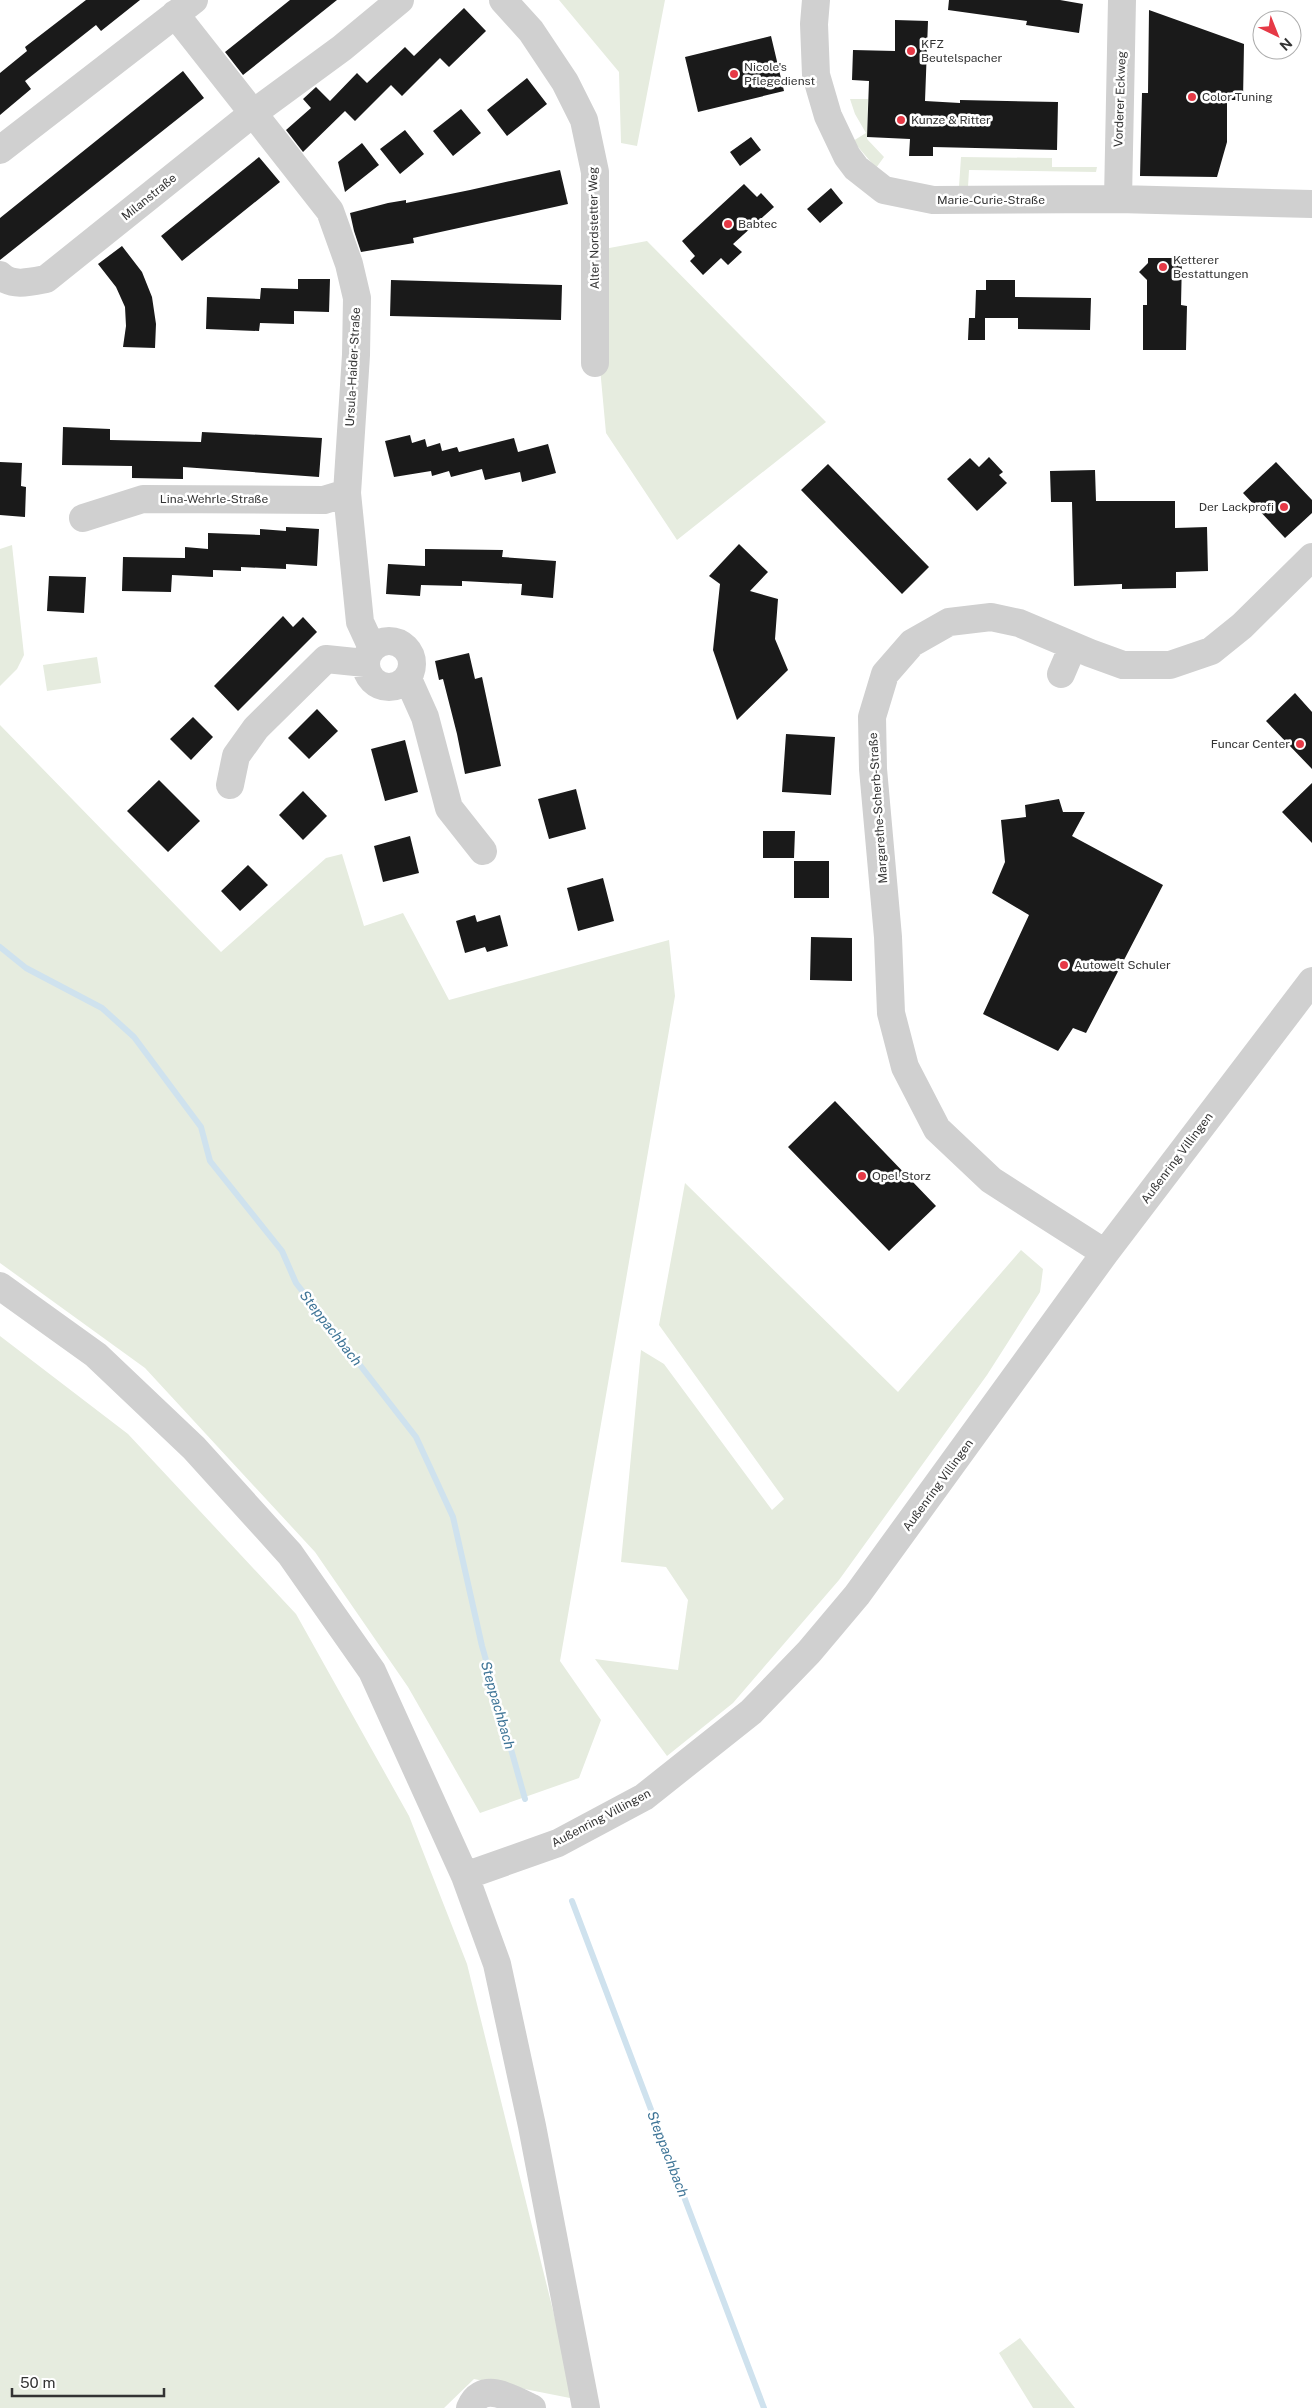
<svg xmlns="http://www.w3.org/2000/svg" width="1312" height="2408" viewBox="0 0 1312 2408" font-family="'Public Sans',sans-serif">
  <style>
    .green { fill: #e6ecdf }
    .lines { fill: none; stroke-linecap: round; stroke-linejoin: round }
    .stream { stroke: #cfe2ee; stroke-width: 6 }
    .building { fill: #1a1a1a }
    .minor { stroke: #d0d0d0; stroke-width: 28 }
    .poi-dot { fill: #e63946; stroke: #fff; stroke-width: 2 }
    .labels { text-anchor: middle; stroke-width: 5; stroke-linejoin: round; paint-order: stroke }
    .poi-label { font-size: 12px; fill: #333; stroke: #fff; text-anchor: start }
    .street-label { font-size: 12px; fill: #333; stroke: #fff }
    .water-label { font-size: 14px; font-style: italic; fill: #3f7597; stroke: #fff }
  </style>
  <rect width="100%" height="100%" fill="#fff"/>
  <!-- green -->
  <path class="green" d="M 559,0 L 665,0 L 637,146 L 621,143 L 619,72 Z
    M 850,99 L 868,99 L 867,139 L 884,157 L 876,168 L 853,141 L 866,133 L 855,114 Z
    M 961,157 L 1052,158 L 1052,167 L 1097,167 L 1096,172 L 969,170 L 968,187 L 959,187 Z
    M 647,241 L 826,422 L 677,540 L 606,433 L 600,368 L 604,249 Z
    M 12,545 L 24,655 L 17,669 L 0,686 L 0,549 Z
    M 97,657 L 101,683 L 47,691 L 43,665 Z
    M 0,725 L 221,952 L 326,858 L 342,854 L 364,926 L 403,913 L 449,1000 L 669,940 L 675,996 L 560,1661 L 601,1720 L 579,1778 L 480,1813 L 408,1687 L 315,1552 L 145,1368 L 0,1263 Z
    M 685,1183 L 898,1392 L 1021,1250 L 1043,1269 L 1040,1292 L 987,1375 L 839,1580 L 733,1703 L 667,1756 L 595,1659 L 678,1670 L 688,1600 L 666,1567 L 621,1562 L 641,1350 L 664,1364 L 772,1510 L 784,1499 L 659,1325 Z
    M 0,1336 L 128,1434 L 296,1614 L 409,1816 L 467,1964 L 575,2399 L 474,2379 L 444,2408 L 0,2408 Z
    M 1020,2338 L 1075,2408 L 1033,2408 L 999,2353 Z"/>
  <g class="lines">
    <!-- stream -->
    <path class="stream" d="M 0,947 L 26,968 L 102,1008 L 134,1037 L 201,1127 L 210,1161 L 282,1251 L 296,1283 L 416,1437 L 453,1517 L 482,1646 L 525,1799
      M 572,1901 L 764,2408"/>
  </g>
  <!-- building -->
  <path class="building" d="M 86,0 L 140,0 L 101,31 L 96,25 L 25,81 L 31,89 L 0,115 L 0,73 L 27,51 L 25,47 Z
    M 290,0 L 337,0 L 243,75 L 225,52 Z
    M 949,0 L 1060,0 L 1083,4 L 1079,33 L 1026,25 L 1027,21 L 948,10 Z
    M 464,8 L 486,31 L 449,67 L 440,58 L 402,96 L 391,85 L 355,121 L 345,111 L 303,152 L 286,130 L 311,108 L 303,99 L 316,87 L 330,101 L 357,73 L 367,83 L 405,47 L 414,56 Z
    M 1149,10 L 1244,44 L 1243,100 L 1227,100 L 1227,142 L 1217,177 L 1140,176 L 1142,93 L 1148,93 Z
    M 895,20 L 928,21 L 925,101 L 960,103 L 960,100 L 1058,102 L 1057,150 L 933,147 L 933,156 L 909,156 L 910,139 L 867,137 L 869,81 L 852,80 L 853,50 L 895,51 Z
    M 771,36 L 784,91 L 698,112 L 685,57 Z
    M 183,71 L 204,98 L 0,260 L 0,218 Z
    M 527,78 L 547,104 L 507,136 L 487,110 Z
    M 461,109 L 481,133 L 453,156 L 433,131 Z
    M 405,130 L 424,154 L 400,174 L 380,149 Z
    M 751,137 L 761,150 L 740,166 L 730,152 Z
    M 362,143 L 379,165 L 345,192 L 338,162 Z
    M 259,157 L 280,182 L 182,261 L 161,236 Z
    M 560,170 L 568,204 L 413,238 L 414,243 L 361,252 L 354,231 L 350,213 L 388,203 L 406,200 L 406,203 L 470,190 Z
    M 744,184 L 757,197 L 761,193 L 774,207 L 733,244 L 742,252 L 728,265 L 721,258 L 703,275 L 690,261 L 695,256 L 682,241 Z
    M 831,188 L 843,203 L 820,223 L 807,209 Z
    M 122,246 L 142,272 L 152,297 L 156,324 L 155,348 L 123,347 L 126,326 L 125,307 L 116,287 L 98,264 Z
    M 1148,258 L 1182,258 L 1181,305 L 1187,306 L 1186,350 L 1143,350 L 1143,305 L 1147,305 L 1147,280 L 1139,272 L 1148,263 Z
    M 298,279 L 330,279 L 329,312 L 294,311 L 294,324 L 260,323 L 259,331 L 206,329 L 207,297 L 260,299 L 261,288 L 298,289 Z
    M 391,280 L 562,285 L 561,320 L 390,316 Z
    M 986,280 L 1015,280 L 1015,297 L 1091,298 L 1090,330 L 1018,329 L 1018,318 L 975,318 L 976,290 L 986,290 Z
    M 969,318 L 985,318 L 985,340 L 968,340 Z
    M 63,427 L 110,429 L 110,440 L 201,442 L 202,432 L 322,438 L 319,477 L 183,467 L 183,479 L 132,478 L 132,466 L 62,465 Z
    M 410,435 L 412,443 L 425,439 L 427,447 L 440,443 L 442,451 L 457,447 L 459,452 L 514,438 L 518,452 L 548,444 L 556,473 L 522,482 L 520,472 L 485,480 L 482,469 L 451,477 L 449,471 L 432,476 L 431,471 L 394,477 L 385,441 Z
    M 989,457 L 1003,472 L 999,475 L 1007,483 L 977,511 L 947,479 L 970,458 L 979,467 Z
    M 0,462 L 22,463 L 21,486 L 26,487 L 25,517 L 0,515 Z
    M 1276,462 L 1312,500 L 1312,513 L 1285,538 L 1243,493 Z
    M 828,464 L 929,567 L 902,594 L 801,490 Z
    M 1095,470 L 1096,501 L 1175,501 L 1175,528 L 1207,527 L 1208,571 L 1176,572 L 1176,588 L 1122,589 L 1122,584 L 1074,586 L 1072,502 L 1051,502 L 1050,471 Z
    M 286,527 L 319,529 L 317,566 L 286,564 L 286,569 L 241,567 L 241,571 L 213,570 L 213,577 L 172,575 L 171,592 L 122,591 L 123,557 L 185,558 L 185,547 L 208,549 L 208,533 L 260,535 L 260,529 L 286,531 Z
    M 739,544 L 768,572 L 750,591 L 778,599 L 775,639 L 788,670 L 737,720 L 713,650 L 720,584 L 709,576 Z
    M 425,549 L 503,550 L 502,557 L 556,561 L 553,598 L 521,595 L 522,584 L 462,581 L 462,586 L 421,585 L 420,596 L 386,594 L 388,564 L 425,566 Z
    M 49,576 L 86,577 L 84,613 L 47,611 Z
    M 283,616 L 293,627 L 303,617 L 317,632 L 238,711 L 214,686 Z
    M 469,653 L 475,679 L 482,677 L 501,766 L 465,774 L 457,734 L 443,679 L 439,680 L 435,661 Z
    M 1295,693 L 1312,712 L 1312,769 L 1266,721 Z
    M 317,709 L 338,731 L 309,759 L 288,738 Z
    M 193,717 L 213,737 L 191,760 L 170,739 Z
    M 786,734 L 835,737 L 831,795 L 782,792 Z
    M 405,740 L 418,792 L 385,801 L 371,749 Z
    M 159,780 L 200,821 L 168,852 L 127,811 Z
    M 1312,783 L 1312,843 L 1282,812 Z
    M 576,789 L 586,829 L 549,839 L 538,799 Z
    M 303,791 L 327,816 L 303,840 L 279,815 Z
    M 1059,799 L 1063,812 L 1085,812 L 1072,836 L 1163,885 L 1086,1033 L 1073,1028 L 1058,1051 L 983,1014 L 1029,915 L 992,893 L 1005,862 L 1001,820 L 1026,817 L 1025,805 Z
    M 763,831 L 795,831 L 794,858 L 763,858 Z
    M 410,836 L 419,873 L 383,882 L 374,846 Z
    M 794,861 L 829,861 L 829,898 L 794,898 Z
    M 248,865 L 268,885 L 240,911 L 221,891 Z
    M 603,878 L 614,921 L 578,931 L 567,888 Z
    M 475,915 L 477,922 L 500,915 L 508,946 L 487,952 L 485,947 L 465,953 L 456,921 Z
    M 811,937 L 852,938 L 852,981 L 810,980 Z
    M 835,1101 L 936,1206 L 889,1251 L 788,1147 Z"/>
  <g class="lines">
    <!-- minor -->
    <path class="minor" d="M 503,0 L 531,31 L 565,82 L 584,120 L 595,172 L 595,363
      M 816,0 L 814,24 L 816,75 L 828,116 L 847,156 L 856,168 L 884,190 L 933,200 L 1118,199 L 1312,204
      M 175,14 L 330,211 L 349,264 L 357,298 L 356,355 L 347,493 L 360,622 L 372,648
      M 0,150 L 194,0
      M 1118,199 L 1122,0
      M 0,275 C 11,287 31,282 46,279 L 252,114 L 342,48 L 400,0
      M 83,518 L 143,499 L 324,500 L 347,493
      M366 664a23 23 0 1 1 46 0a23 23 0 1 1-46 0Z
      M 1061,674 L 1073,646
      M 408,679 L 425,717 L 449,808 L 483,851
      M 230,785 L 236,756 L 256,728 L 326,659 L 365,663
      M 1105,1253 L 991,1180 L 937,1129 L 905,1067 L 891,1013 L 888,937 L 873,769 L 872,717 L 885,674 L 912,643 L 949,622 L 991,617 L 1019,623 L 1090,653 L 1123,665 L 1170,665 L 1211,651 L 1242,626 L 1312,557
      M 0,1286 L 96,1355 L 194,1448 L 290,1554 L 372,1671 L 465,1876 L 497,1964 L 532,2126 L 586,2408
      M 465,1876 L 558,1843 L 644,1797 L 751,1712 L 809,1652 L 857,1595 L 1105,1253 L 1312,981
      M 470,2408 C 482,2379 512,2399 532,2408"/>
  </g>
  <!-- markers -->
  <g class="poi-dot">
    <circle cx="911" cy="51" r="5"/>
    <circle cx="734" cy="74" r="5"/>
    <circle cx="1192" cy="97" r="5"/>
    <circle cx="901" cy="120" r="5"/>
    <circle cx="728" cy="224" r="5"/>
    <circle cx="1163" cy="267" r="5"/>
    <circle cx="1284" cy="507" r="5"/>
    <circle cx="1300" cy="744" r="5"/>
    <circle cx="1064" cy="965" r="5"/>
    <circle cx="862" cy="1176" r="5"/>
  </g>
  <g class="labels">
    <!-- poi labels -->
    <g class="poi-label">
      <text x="921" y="48">KFZ<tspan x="921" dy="14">Beutelspacher</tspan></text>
      <text x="744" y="71">Nicole's<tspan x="744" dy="14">Pflegedienst</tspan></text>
      <text x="1202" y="101">Color Tuning</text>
      <text x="911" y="124">Kunze &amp; Ritter</text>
      <text x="738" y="228">Babtec</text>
      <text x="1173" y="264">Ketterer<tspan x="1173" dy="14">Bestattungen</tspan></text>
      <text x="1274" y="511" text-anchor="end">Der Lackprofi</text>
      <text x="1290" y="748" text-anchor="end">Funcar Center</text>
      <text x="1074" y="969">Autowelt Schuler</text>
      <text x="872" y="1180">Opel Storz</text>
    </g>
    <!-- street labels -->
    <g class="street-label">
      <text transform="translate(1120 99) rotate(-88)" y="4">Vorderer Eckweg</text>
      <text transform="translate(149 197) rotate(-39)" y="4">Milanstraße</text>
      <text x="991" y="204">Marie-Curie-Straße</text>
      <text transform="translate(594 228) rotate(-91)" y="4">Alter Nordstetter Weg</text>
      <text transform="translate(353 367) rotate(-87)" y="4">Ursula-Haider-Straße</text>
      <text x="214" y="503">Lina-Wehrle-Straße</text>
      <text transform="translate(878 808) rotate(-94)" y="4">Margarethe-Scherb-Straße</text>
      <text transform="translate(1177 1158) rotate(-53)" y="4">Außenring Villingen</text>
      <text transform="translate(938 1485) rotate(-54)" y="4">Außenring Villingen</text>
      <text transform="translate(601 1818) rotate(-28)" y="4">Außenring Villingen</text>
    </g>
    <!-- water labels -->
    <g class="water-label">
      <text transform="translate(331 1328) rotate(52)" y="5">Steppachbach</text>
      <text transform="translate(498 1705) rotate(74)" y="5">Steppachbach</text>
      <text transform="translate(668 2154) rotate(69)" y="5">Steppachbach</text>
    </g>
  </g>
  <!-- north arrow -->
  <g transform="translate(1277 35) rotate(137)"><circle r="24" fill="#ffffff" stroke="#adadad"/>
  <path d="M0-4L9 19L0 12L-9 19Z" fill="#e63946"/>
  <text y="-8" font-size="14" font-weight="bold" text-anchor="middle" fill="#333333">N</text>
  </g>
  <!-- scale -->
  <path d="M12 2388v8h152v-8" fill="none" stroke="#333333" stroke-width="2.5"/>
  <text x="20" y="2388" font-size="15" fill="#333333" stroke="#ffffff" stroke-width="4" paint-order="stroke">50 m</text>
</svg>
